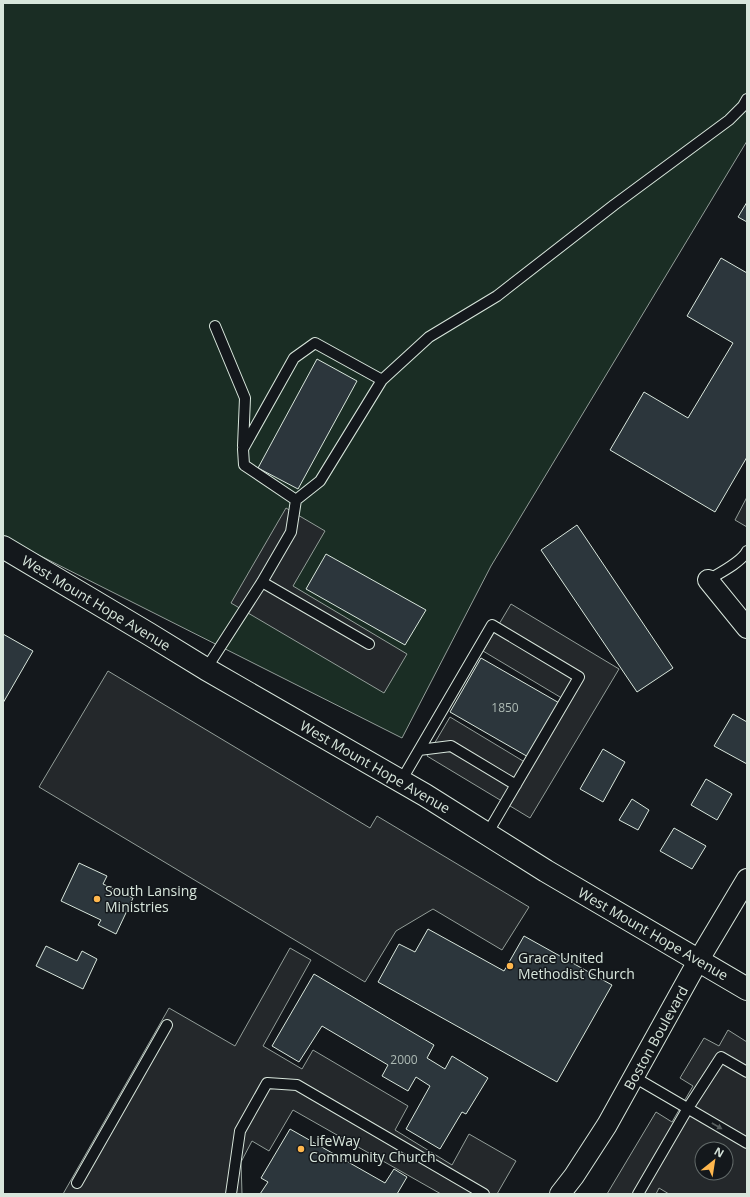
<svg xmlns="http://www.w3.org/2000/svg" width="750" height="1197" viewBox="0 0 750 1197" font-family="'Open Sans',sans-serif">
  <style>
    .green { fill: #1a2d24; stroke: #939e99 }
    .parking { fill: #24282b; stroke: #939e99; fill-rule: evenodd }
    .building { fill: #2c363c; stroke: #d8e6dc }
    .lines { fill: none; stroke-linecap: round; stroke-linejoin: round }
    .service-casing { stroke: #d8e6dc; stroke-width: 12 }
    .minor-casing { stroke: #d8e6dc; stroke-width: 22 }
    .tertiary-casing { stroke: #d8e6dc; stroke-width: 24 }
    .service { stroke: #14181c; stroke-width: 10 }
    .minor { stroke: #14181c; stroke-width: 20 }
    .tertiary { stroke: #14181c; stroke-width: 22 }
    .oneway { fill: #59605f }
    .poi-dot { fill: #ffb74d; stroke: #14181c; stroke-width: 1.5 }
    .labels { text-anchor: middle; stroke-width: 3; stroke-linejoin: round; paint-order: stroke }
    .number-label { font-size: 12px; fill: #adbab4 }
    .street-label { font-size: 14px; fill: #d8e6dc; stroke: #14181c }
    .poi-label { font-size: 14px; fill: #d8e6dc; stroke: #14181c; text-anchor: start }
  </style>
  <rect width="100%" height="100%" fill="#14181c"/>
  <!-- green -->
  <path class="green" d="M 3,3 L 747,3 L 747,141 L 491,566 L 402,738 L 3,537 Z"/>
  <!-- parking -->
  <path class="parking" d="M 747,497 L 747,527 L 735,520 Z
    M 286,508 L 325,531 L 293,586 L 407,654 L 384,693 L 231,603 Z
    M 511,604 L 619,669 L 530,818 L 427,756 L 450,717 L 528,764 L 565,700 L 483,651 Z
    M 108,671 L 370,828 L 377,816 L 529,907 L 502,950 L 433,909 L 396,931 L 365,982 L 39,787 Z
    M 290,948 L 311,960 L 263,1046 L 302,1069 L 313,1050 L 408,1106 L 395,1130 L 452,1165 L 469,1134 L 516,1161 L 497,1194 L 441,1194 L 293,1110 L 269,1151 L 252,1141 L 241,1162 L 242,1194 L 63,1194 L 169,1008 L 235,1046 Z
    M 728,1030 L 747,1042 L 747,1194 L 669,1194 L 659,1188 L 656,1194 L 607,1194 L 656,1112 L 672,1122 L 693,1086 L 680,1078 L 704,1038 L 719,1046 ZM 702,1149 L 726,1149 L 726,1173 L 702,1173 Z"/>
  <!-- building -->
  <path class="building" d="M 747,202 L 747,222 L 738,217 Z
    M 721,258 L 747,273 L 747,457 L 715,512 L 610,450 L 644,392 L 688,418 L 733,343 L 687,316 Z
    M 317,359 L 357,381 L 298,489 L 258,468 Z
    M 577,525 L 673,668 L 637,692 L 541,550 Z
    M 326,554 L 426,610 L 405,645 L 306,589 Z
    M 3,634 L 33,651 L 3,703 Z
    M 481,658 L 561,704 L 530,758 L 450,712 Z
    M 733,714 L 747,722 L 747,764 L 714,746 Z
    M 603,749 L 625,762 L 603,802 L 580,789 Z
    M 706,779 L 732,794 L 717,820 L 691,805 Z
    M 632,799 L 649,810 L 638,830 L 619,820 Z
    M 674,828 L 706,846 L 692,869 L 660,851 Z
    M 79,863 L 107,876 L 103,884 L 133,898 L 116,934 L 98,925 L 101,920 L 61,901 Z
    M 428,929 L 504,971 L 524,936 L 612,985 L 557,1082 L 378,982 L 399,944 L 415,952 Z
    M 46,946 L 77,961 L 82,951 L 97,959 L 83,989 L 36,966 Z
    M 314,974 L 434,1045 L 427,1058 L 445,1069 L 452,1056 L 488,1078 L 466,1114 L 462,1112 L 440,1149 L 406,1129 L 430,1086 L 416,1077 L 408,1091 L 382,1076 L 388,1065 L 322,1026 L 299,1062 L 272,1046 Z
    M 290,1129 L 385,1183 L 394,1169 L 407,1177 L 397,1194 L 260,1194 L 268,1182 L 261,1178 Z"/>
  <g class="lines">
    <!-- service casing -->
    <g class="service-casing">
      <path id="service" d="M 215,326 L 245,398 L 243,446
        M 382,380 L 315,343 L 294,358 L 243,449 L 244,465 L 296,500 L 320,481 L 382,380 L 429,337 L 497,296 L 614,205 L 729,120 L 743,106 L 747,99
        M 708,580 C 718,574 742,562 747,551
        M 262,582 L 369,644
        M 206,669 L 262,582 L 291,532 L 296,500
        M 419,750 L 451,746 L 516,785
        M 401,781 L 492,625 L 579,677 L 487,834
        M 634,1077 L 747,1143
        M 77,1183 L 167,1025
        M 231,1194 L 240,1131 L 267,1083 L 297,1085 L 484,1194
        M 638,1194 L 688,1108 L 721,1057 L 747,1072"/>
    </g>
    <!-- minor casing -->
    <g class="minor-casing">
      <path id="minor" d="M 708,580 L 747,628
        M 560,1194 L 574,1176 L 607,1125 L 698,961 L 747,879"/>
    </g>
    <!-- tertiary casing -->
    <g class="tertiary-casing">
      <path id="tertiary" d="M 3,547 L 149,634 L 206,669 L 425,795 L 546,871 L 747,989"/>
    </g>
    <!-- service -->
    <use href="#service" class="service"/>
    <!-- minor -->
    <use href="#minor" class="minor"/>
    <!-- tertiary -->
    <use href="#tertiary" class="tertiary"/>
  </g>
  <!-- one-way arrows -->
  <defs><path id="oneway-solid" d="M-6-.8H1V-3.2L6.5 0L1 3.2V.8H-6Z"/></defs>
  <use class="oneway" href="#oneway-solid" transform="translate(717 1126) rotate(30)"/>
  <!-- markers -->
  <g class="poi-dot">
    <circle cx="97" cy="899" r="4"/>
    <circle cx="510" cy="966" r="4"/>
    <circle cx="301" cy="1149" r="4"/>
  </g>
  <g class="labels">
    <!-- number labels -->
    <g class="number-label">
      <text x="505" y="712">1850</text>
      <text x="404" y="1064">2000</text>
    </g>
    <!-- street labels -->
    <g class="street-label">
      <text transform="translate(96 603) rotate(31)" y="5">West Mount Hope Avenue</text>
      <text transform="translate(375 767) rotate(30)" y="5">West Mount Hope Avenue</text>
      <text transform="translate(653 934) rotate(30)" y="5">West Mount Hope Avenue</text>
      <text transform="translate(656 1038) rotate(-61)" y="5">Boston Boulevard</text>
    </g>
    <!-- poi labels -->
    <g class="poi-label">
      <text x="105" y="896">South Lansing<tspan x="105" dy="16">Ministries</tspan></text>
      <text x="518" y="963">Grace United<tspan x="518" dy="16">Methodist Church</tspan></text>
      <text x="309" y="1146">LifeWay<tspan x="309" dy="16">Community Church</tspan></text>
    </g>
  </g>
  <!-- border -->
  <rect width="750" height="1197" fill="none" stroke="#d8e6dc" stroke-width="8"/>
  <!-- north arrow -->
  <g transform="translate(714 1161) rotate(30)"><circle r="19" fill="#14181c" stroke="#626a69"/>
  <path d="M0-3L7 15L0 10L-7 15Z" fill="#ffb74d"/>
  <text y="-6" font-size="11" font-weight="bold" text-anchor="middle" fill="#d8e6dc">N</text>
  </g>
</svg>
